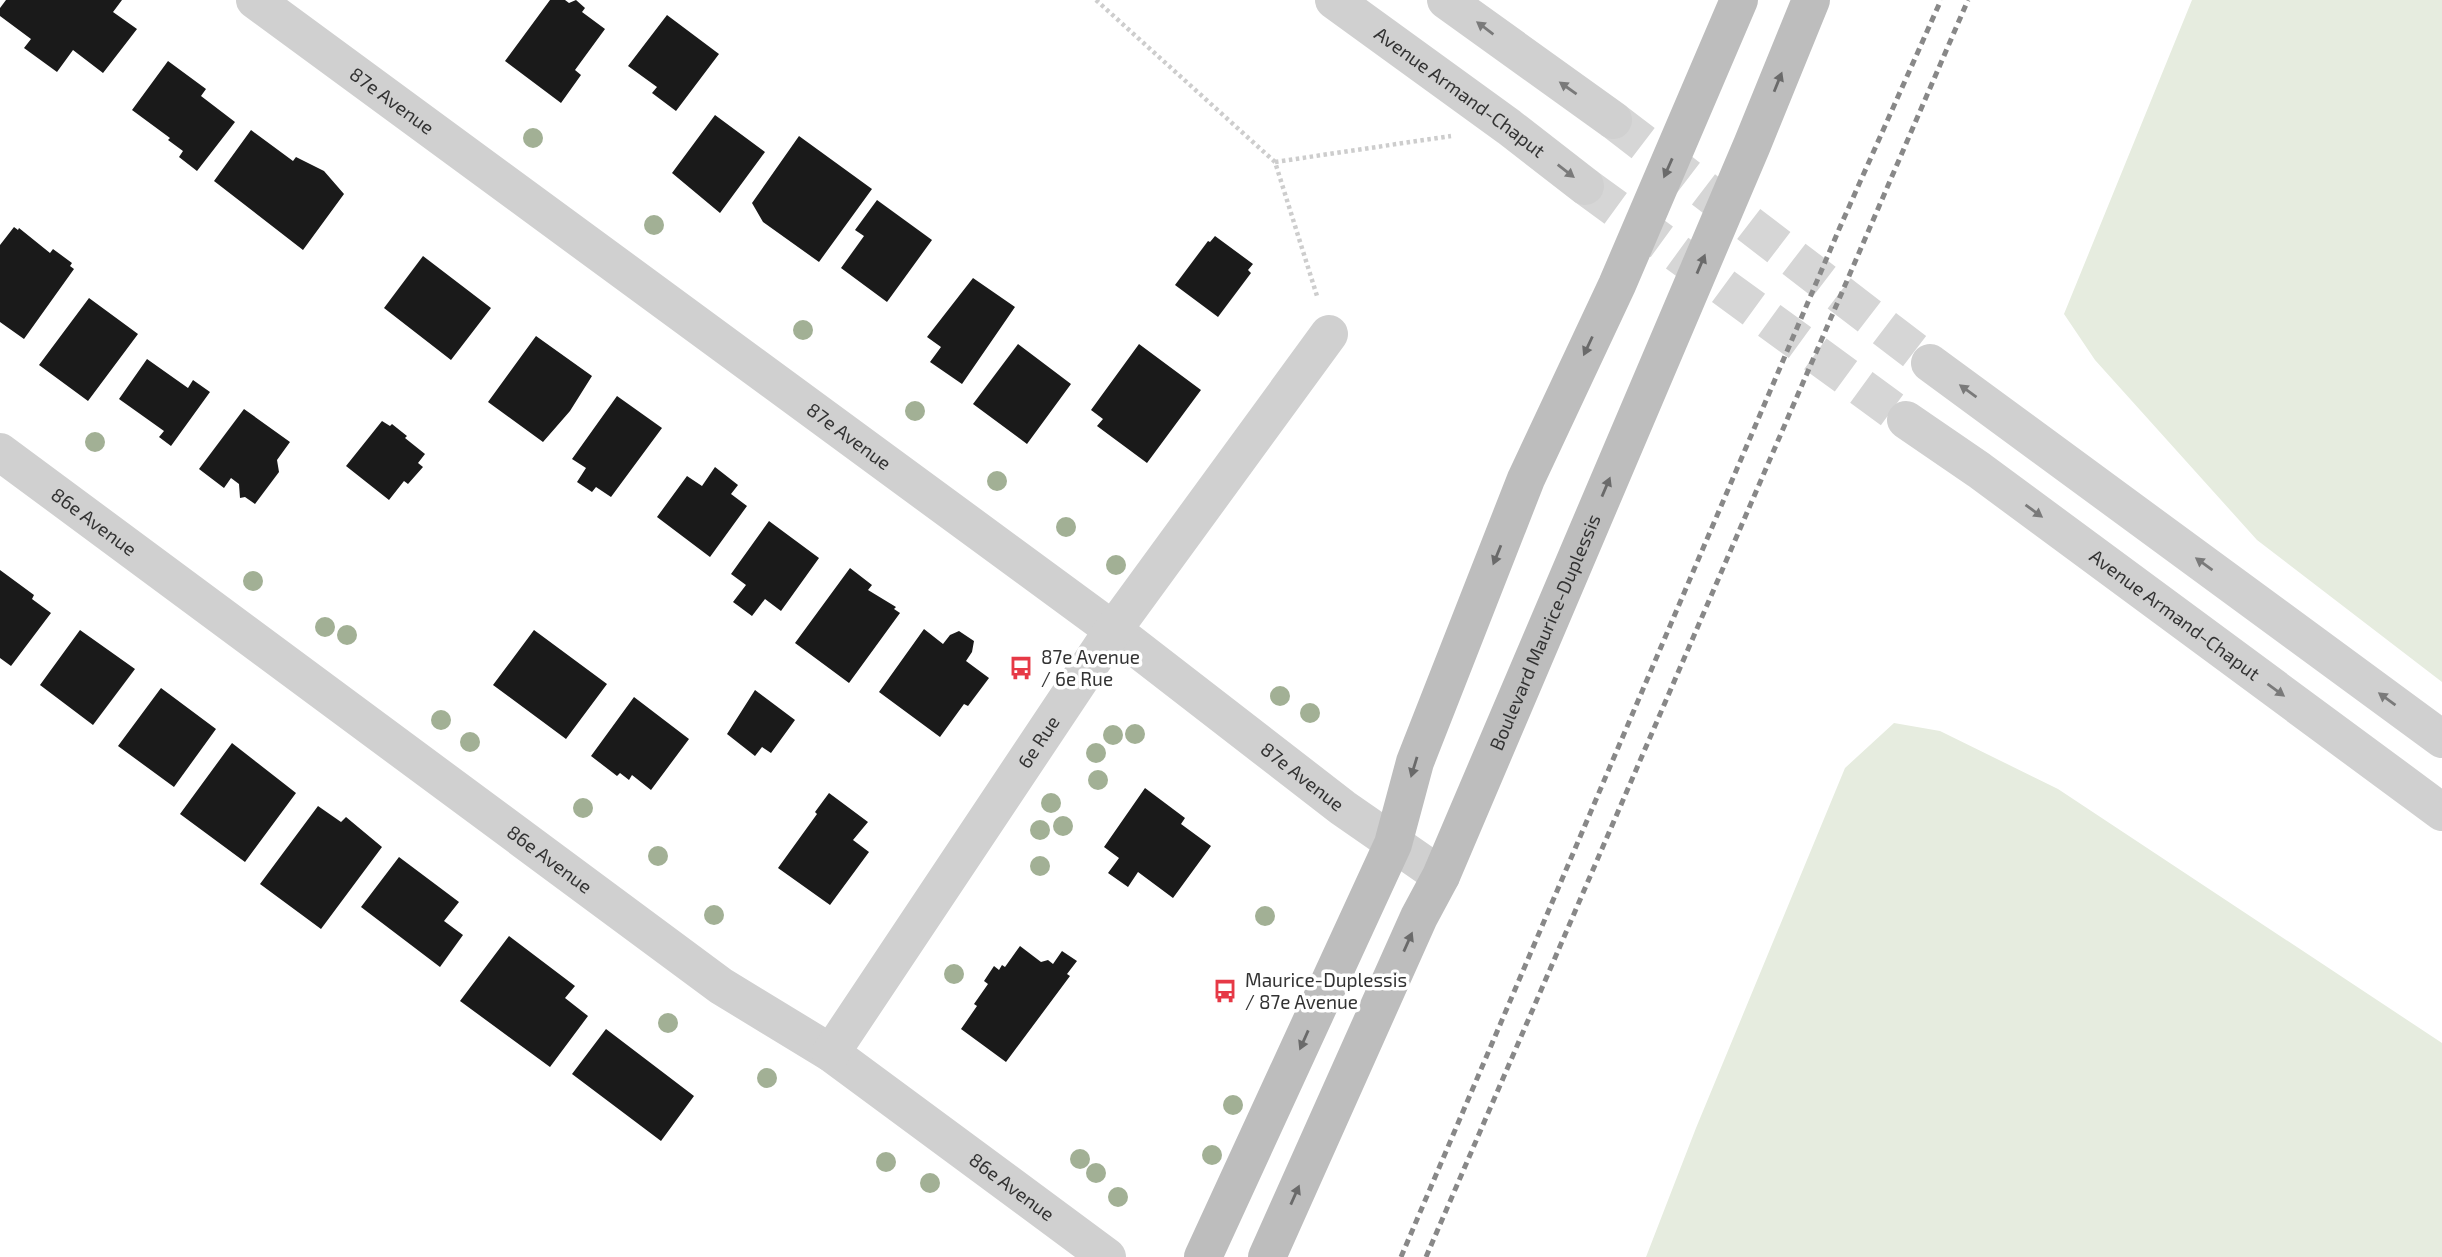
<svg xmlns="http://www.w3.org/2000/svg" width="2442" height="1257" viewBox="0 0 2442 1257" font-family="'Exo 2',sans-serif">
  <style>
    .green { fill: #e6ecdf }
    .building { fill: #1a1a1a }
    .lines { fill: none; stroke-linecap: round; stroke-linejoin: round }
    .street-tunnel { stroke: #d6d6d6; stroke-width: 38; stroke-dasharray: 38 19; stroke-linecap: butt }
    .path { stroke: #cdcdcd; stroke-width: 4.5; stroke-dasharray: 3.5 3.5; stroke-linecap: butt }
    .street { stroke: #d0d0d0; stroke-width: 38 }
    .secondary { stroke: #bdbdbd; stroke-width: 38 }
    .rail { stroke: #888; stroke-width: 5; stroke-dasharray: 7 5; stroke-linecap: butt }
    .tree { fill: #a2b095 }
    .oneway { fill: #7a7a7a }
    .oneway2 { fill: #6a6a6a }
    .labels { text-anchor: middle; stroke-width: 7; stroke-linejoin: round; paint-order: stroke }
    .street-label { font-size: 19px; fill: #333; stroke: #fff }
    .poi-label { font-size: 19px; fill: #333; stroke: #fff; text-anchor: start }
  </style>
  <rect width="100%" height="100%" fill="#fff"/>
  <!-- green -->
  <path class="green" d="M 2192,0 L 2442,0 L 2442,682 L 2257,540 L 2095,360 L 2064,314 Z
    M 1894,723 L 1940,731 L 2058,789 L 2442,1043 L 2442,1257 L 1646,1257 L 1696,1128 L 1845,768 Z"/>
  <!-- building -->
  <path class="building" d="M 6,0 L 122,0 L 113,12 L 137,29 L 103,73 L 73,50 L 57,72 L 24,48 L 31,39 L 0,16 L 0,8 Z
    M 550,0 L 565,0 L 569,3 L 576,0 L 585,8 L 582,12 L 605,29 L 575,70 L 581,75 L 561,103 L 505,61 Z
    M 667,15 L 719,54 L 676,111 L 652,93 L 657,87 L 628,66 Z
    M 168,61 L 206,89 L 201,96 L 235,122 L 197,171 L 179,157 L 183,151 L 168,140 L 170,138 L 132,110 Z
    M 715,115 L 765,152 L 720,213 L 672,173 Z
    M 251,130 L 293,161 L 296,157 L 324,171 L 344,194 L 303,250 L 214,181 Z
    M 799,136 L 872,189 L 819,262 L 763,222 L 752,203 Z
    M 877,200 L 932,240 L 887,302 L 841,268 L 864,236 L 855,230 Z
    M 14,227 L 18,230 L 19,228 L 50,253 L 53,249 L 72,263 L 70,266 L 74,269 L 24,339 L 0,322 L 0,245 Z
    M 1215,236 L 1253,264 L 1248,270 L 1251,273 L 1218,317 L 1175,285 L 1208,241 L 1210,242 Z
    M 423,256 L 491,308 L 451,360 L 384,308 Z
    M 973,278 L 1015,307 L 962,384 L 930,362 L 941,347 L 927,337 Z
    M 89,298 L 138,334 L 88,401 L 39,365 Z
    M 536,336 L 592,376 L 570,411 L 543,442 L 488,402 Z
    M 1018,344 L 1071,384 L 1027,444 L 973,404 Z
    M 1139,344 L 1201,390 L 1147,463 L 1097,426 L 1103,419 L 1091,410 Z
    M 147,359 L 188,388 L 193,380 L 210,392 L 171,446 L 159,437 L 164,431 L 119,399 Z
    M 617,396 L 662,428 L 611,497 L 596,487 L 592,492 L 577,482 L 586,468 L 572,459 Z
    M 244,409 L 290,442 L 277,460 L 279,472 L 255,504 L 245,497 L 240,498 L 239,484 L 231,478 L 224,488 L 199,469 Z
    M 382,421 L 390,426 L 392,424 L 407,436 L 405,438 L 425,454 L 418,463 L 423,467 L 408,484 L 404,481 L 389,500 L 346,466 Z
    M 715,467 L 738,485 L 731,494 L 747,506 L 710,557 L 657,517 L 687,476 L 702,486 Z
    M 769,521 L 819,558 L 781,611 L 765,599 L 752,616 L 733,602 L 746,585 L 731,574 Z
    M 850,568 L 872,585 L 868,590 L 896,607 L 894,609 L 900,613 L 849,683 L 795,643 Z
    M 0,570 L 34,595 L 32,599 L 51,613 L 11,666 L 0,658 Z
    M 924,629 L 943,644 L 950,635 L 959,631 L 974,641 L 972,652 L 966,661 L 989,678 L 968,706 L 964,704 L 940,737 L 879,692 Z
    M 80,630 L 135,669 L 93,725 L 40,685 Z
    M 534,630 L 607,684 L 566,739 L 493,685 Z
    M 161,688 L 216,729 L 174,787 L 118,746 Z
    M 755,690 L 795,720 L 771,753 L 762,747 L 755,756 L 727,734 Z
    M 634,697 L 689,739 L 651,790 L 632,775 L 629,780 L 620,773 L 617,776 L 591,756 Z
    M 232,743 L 296,793 L 245,862 L 180,814 Z
    M 1145,788 L 1185,818 L 1181,824 L 1211,846 L 1173,898 L 1138,872 L 1128,887 L 1108,873 L 1119,858 L 1104,847 Z
    M 829,793 L 868,822 L 853,840 L 869,852 L 830,905 L 778,868 L 817,814 L 815,812 Z
    M 318,806 L 341,822 L 346,817 L 382,847 L 321,929 L 260,884 Z
    M 399,857 L 459,902 L 444,921 L 463,935 L 440,967 L 361,907 Z
    M 509,936 L 575,986 L 565,998 L 588,1016 L 550,1067 L 460,1001 Z
    M 1020,946 L 1041,962 L 1048,960 L 1053,964 L 1062,951 L 1077,961 L 1067,974 L 1070,976 L 1006,1062 L 961,1029 L 977,1006 L 974,1004 L 988,984 L 984,981 L 994,966 L 999,970 L 1002,965 L 1005,967 Z
    M 606,1029 L 694,1096 L 661,1141 L 572,1074 Z"/>
  <g class="lines">
    <!-- street-tunnel -->
    <path class="street-tunnel" d="M 1613,120 L 1930,363
      M 1585,186 L 1906,420"/>
    <!-- path -->
    <path class="path" d="M 1096,0 L 1275,162 L 1317,296
      M 1275,162 L 1451,136"/>
    <!-- street -->
    <g class="street">
      <path id="s1" d="M 255,0 L 1113,630 L 1343,808 L 1441,876"/>
      <path id="s2" d="M 1334,0 L 1509,127 L 1585,186"/>
      <path d="M 1446,0 L 1613,120"/>
      <path d="M 1930,363 L 2442,739"/>
      <path id="s3" d="M 1906,420 L 1979,470 L 2442,812"/>
      <path id="s4" d="M 0,452 L 721,986 L 831,1053 L 1107,1257"/>
      <path id="s5" d="M 831,1053 L 1113,630 L 1329,334"/>
    </g>
    <!-- secondary -->
    <g class="secondary">
      <path d="M 1203,1257 L 1393,844 L 1415,762 L 1526,479 L 1617,285 L 1739,0"/>
      <path id="s6" d="M 1267,1257 L 1419,917 L 1441,876 L 1752,145 L 1811,0"/>
    </g>
    <!-- rail -->
    <path class="rail" d="M 1401,1257 L 1840,227 L 1941,0
      M 1426,1257 L 1968,0"/>
  </g>
  <!-- trees -->
  <g class="tree">
    <circle cx="533" cy="138" r="10"/>
    <circle cx="654" cy="225" r="10"/>
    <circle cx="803" cy="330" r="10"/>
    <circle cx="915" cy="411" r="10"/>
    <circle cx="95" cy="442" r="10"/>
    <circle cx="997" cy="481" r="10"/>
    <circle cx="1066" cy="527" r="10"/>
    <circle cx="1116" cy="565" r="10"/>
    <circle cx="253" cy="581" r="10"/>
    <circle cx="325" cy="627" r="10"/>
    <circle cx="347" cy="635" r="10"/>
    <circle cx="1280" cy="696" r="10"/>
    <circle cx="1310" cy="713" r="10"/>
    <circle cx="441" cy="720" r="10"/>
    <circle cx="1135" cy="734" r="10"/>
    <circle cx="1113" cy="735" r="10"/>
    <circle cx="470" cy="742" r="10"/>
    <circle cx="1096" cy="753" r="10"/>
    <circle cx="1098" cy="780" r="10"/>
    <circle cx="1051" cy="803" r="10"/>
    <circle cx="583" cy="808" r="10"/>
    <circle cx="1063" cy="826" r="10"/>
    <circle cx="1040" cy="830" r="10"/>
    <circle cx="658" cy="856" r="10"/>
    <circle cx="1040" cy="866" r="10"/>
    <circle cx="714" cy="915" r="10"/>
    <circle cx="1265" cy="916" r="10"/>
    <circle cx="954" cy="974" r="10"/>
    <circle cx="668" cy="1023" r="10"/>
    <circle cx="767" cy="1078" r="10"/>
    <circle cx="1233" cy="1105" r="10"/>
    <circle cx="1212" cy="1155" r="10"/>
    <circle cx="1080" cy="1159" r="10"/>
    <circle cx="886" cy="1162" r="10"/>
    <circle cx="1096" cy="1173" r="10"/>
    <circle cx="930" cy="1183" r="10"/>
    <circle cx="1118" cy="1197" r="10"/>
  </g>
  <!-- one-way arrows -->
  <defs><path id="oneway-solid" d="M-6-.8H1V-3.2L6.5 0L1 3.2V.8H-6Z" transform="scale(1.75)"/></defs>
  <g class="oneway">
    <use href="#oneway-solid" transform="translate(1485 28) rotate(-143)"/>
    <use href="#oneway-solid" transform="translate(1568 88) rotate(-145)"/>
    <use href="#oneway-solid" transform="translate(1566 171) rotate(38)"/>
    <use href="#oneway-solid" transform="translate(1968 391) rotate(-144)"/>
    <use href="#oneway-solid" transform="translate(2034 511) rotate(36)"/>
    <use href="#oneway-solid" transform="translate(2204 564) rotate(-144)"/>
    <use href="#oneway-solid" transform="translate(2276 690) rotate(36)"/>
    <use href="#oneway-solid" transform="translate(2387 699) rotate(-144)"/>
  </g>
  <g class="oneway2">
    <use href="#oneway-solid" transform="translate(1778 82) rotate(-68)"/>
    <use href="#oneway-solid" transform="translate(1668 168) rotate(114)"/>
    <use href="#oneway-solid" transform="translate(1701 264) rotate(-67)"/>
    <use href="#oneway-solid" transform="translate(1588 346) rotate(115)"/>
    <use href="#oneway-solid" transform="translate(1606 487) rotate(-67)"/>
    <use href="#oneway-solid" transform="translate(1497 555) rotate(112)"/>
    <use href="#oneway-solid" transform="translate(1414 767) rotate(107)"/>
    <use href="#oneway-solid" transform="translate(1408 942) rotate(-66)"/>
    <use href="#oneway-solid" transform="translate(1304 1040) rotate(114)"/>
    <use href="#oneway-solid" transform="translate(1295 1195) rotate(-66)"/>
  </g>
  <!-- icons -->
  <defs>
    <g id="bus-bare" transform="scale(1.89)"><path d="M-5-6H5V4H4V6H2V4H-2V6H-4V4H-5ZM-3.5-4V0h7V-4ZM-3.5 1.2v1.5H-2V1.2ZM2 1.2v1.5H3.5V1.2Z" fill="#e63946" stroke="#fff" stroke-width="2.5" paint-order="stroke"/></g>
  </defs>
  <g fill-rule="evenodd">
    <use href="#bus-bare" x="1021" y="668"/>
    <use href="#bus-bare" x="1225" y="991"/>
  </g>
  <g class="labels">
    <!-- street labels -->
    <g class="street-label">
      <text dy="7" stroke="none"><textPath href="#s2" startOffset="156">Avenue Armand-Chaput</textPath></text>
      <text dy="7" stroke="none"><textPath href="#s1" startOffset="170">87e Avenue</textPath></text>
      <text dy="7" stroke="none"><textPath href="#s1" startOffset="737">87e Avenue</textPath></text>
      <text dy="7" stroke="none"><textPath href="#s4" startOffset="117">86e Avenue</textPath></text>
      <text dy="7" stroke="none"><textPath href="#s3" startOffset="332">Avenue Armand-Chaput</textPath></text>
      <text dy="7" stroke="none"><textPath href="#s6" startOffset="684">Boulevard Maurice-Duplessis</textPath></text>
      <text dy="7" stroke="none"><textPath href="#s5" startOffset="374">6e Rue</textPath></text>
      <text dy="7" stroke="none"><textPath href="#s1" startOffset="1304">87e Avenue</textPath></text>
      <text dy="7" stroke="none"><textPath href="#s4" startOffset="684">86e Avenue</textPath></text>
      <text dy="7" stroke="none"><textPath href="#s4" startOffset="1251">86e Avenue</textPath></text>
    </g>
    <!-- poi labels -->
    <g class="poi-label">
      <text x="1041" y="664">87e Avenue<tspan x="1041" dy="22">/ 6e Rue</tspan></text>
      <text x="1245" y="987">Maurice-Duplessis<tspan x="1245" dy="22">/ 87e Avenue</tspan></text>
    </g>
  </g>
</svg>
